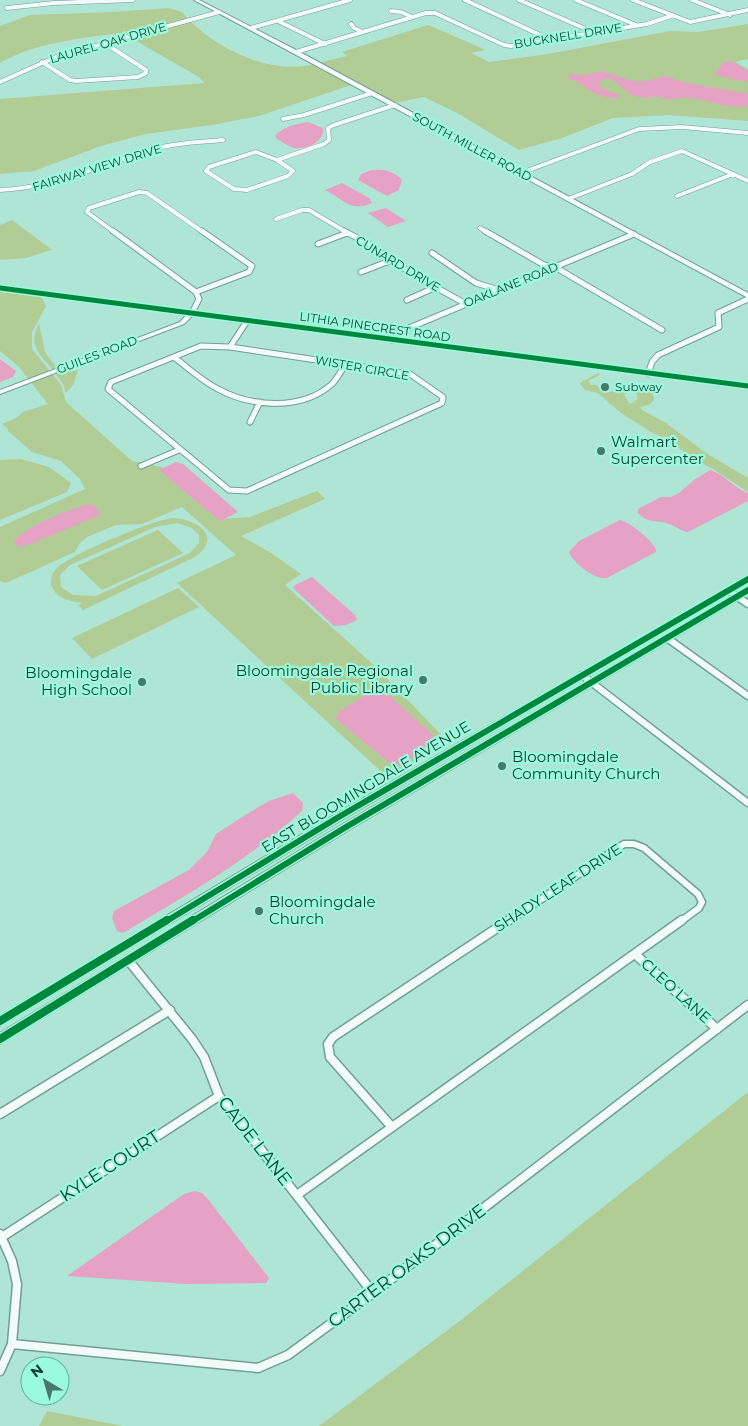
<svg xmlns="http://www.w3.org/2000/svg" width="748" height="1426" viewBox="0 0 748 1426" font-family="Montserrat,sans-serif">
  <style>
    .green { fill: #b2cc96; fill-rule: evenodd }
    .water { fill: #e6a2c5 }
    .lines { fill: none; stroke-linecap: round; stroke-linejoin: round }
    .street-far3-casing { stroke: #729f93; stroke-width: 5 }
    .street-far2-casing { stroke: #729f93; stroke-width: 7 }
    .street-far1-casing { stroke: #729f93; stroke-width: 9 }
    .street-casing { stroke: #729f93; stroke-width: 11 }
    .secondary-casing { stroke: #729f93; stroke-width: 2 }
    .street-far3 { stroke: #f3fbf9; stroke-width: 4 }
    .street-far2 { stroke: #f3fbf9; stroke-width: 5 }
    .street-far1 { stroke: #f3fbf9; stroke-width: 6 }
    .street { stroke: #f3fbf9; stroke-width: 8 }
    .secondary { fill: #f3fbf9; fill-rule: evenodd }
    .cycleway-far2-casing { stroke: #99fbdc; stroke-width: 8 }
    .cycleway-far1-casing { stroke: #99fbdc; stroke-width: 9 }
    .cycleway-casing { stroke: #99fbdc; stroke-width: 11 }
    .cycleway-far2 { stroke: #00873e; stroke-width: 5 }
    .cycleway-far1 { stroke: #00873e; stroke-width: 6 }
    .cycleway { stroke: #00873e; stroke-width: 8 }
    .poi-dot { fill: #49786a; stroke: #99fbdc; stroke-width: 2 }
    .labels { text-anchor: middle; stroke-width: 4.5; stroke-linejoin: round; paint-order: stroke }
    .far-street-label { font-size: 12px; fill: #123d31; stroke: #99fbdc }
    .far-poi-label { font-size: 12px; fill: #123d31; stroke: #99fbdc; text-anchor: start }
    .poi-label { font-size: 15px; fill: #123d31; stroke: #99fbdc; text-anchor: start }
    .street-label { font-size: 15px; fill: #123d31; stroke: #99fbdc }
    .near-street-label { font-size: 18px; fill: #123d31; stroke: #99fbdc }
  </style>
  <rect width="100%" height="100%" fill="#afe5d4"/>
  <!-- green -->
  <path class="green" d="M 169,8 L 182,12 L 188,19 L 129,36 L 123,33 C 86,37 33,43 0,63 L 0,26 L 30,15 L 111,12 Z
    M 190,21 C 221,51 271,75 315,64 L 351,85 L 259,116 L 212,125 L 146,134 L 101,146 L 34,171 L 0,174 L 0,99 L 204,83 L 199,77 L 131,38 Z
    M 748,24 L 748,59 L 735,62 L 748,69 L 748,121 L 669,115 L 613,118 L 562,138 L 519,150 L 457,113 L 424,97 L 394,103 L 318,63 L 347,56 L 342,52 L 428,25 L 486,50 L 471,53 L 489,62 L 548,54 L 670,31 L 698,32 Z
    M 12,220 L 51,249 L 51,250 L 26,258 L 0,260 L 0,225 Z
    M 0,290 L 41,297 L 46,306 L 32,332 L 32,349 L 61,385 L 66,402 L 132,461 L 161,467 L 221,519 L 250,517 L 317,491 L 325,499 L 241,536 L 271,553 L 301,574 L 285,585 L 376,667 L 448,742 L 387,777 L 177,583 L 236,555 L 182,507 L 142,524 L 116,525 L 87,537 L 80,543 L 75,552 L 6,583 L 0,581 L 0,527 L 85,489 L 80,479 L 61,461 L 32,452 L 8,431 L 8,429 L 2,424 L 16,418 L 23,412 L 48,404 L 19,367 L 0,351 Z
    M 39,324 L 45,352 L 56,367 L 59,368 L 53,370 C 40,354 27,346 39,324 Z
    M 66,369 L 78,371 L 73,385 L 66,393 L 63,384 L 55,373 Z
    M 598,373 L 600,375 L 588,381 L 591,385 L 597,385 C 605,401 624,385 636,385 L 636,388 L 624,395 L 630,404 L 638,399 L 636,392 C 641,387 646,388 652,391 L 654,400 L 649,405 L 640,407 L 642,410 L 666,423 L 706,453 L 748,478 L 748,492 L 713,469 L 692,458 L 670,441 L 651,432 L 621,413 L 598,393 L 585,390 L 580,383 Z
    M 20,459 L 49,467 L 71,483 L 67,492 L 0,520 L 0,460 Z
    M 173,518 C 196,519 224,536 195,557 L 83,610 L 78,605 L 83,603 C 72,602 58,599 53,589 C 49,582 51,573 57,568 C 69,555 155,519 173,518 ZM 177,523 L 192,528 L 199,535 L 199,543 L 190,553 L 96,596 L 73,595 L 61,587 L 60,575 L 70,565 L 155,527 Z
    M 158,530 L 183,553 L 102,590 L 77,566 Z
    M 178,588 L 199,607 L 92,659 L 72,638 Z
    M 748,1092 L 748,1426 L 319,1426 L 461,1320 Z
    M 47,1411 L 123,1426 L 39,1426 Z"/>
  <!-- water -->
  <path class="water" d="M 724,62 L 733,62 L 748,71 L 748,82 L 715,75 L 716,72 Z
    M 602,71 L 632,81 L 646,81 L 666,76 L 682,82 L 743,93 L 748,94 L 748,106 C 727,110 710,99 689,98 C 679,97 669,101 658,99 L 664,97 L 663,96 C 653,96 646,100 635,96 C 622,92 614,72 600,81 L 601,88 L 621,96 L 617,98 C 593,98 586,84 566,77 L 571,74 L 583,75 Z
    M 308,122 L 323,128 C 325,142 305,150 294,148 C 287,146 281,141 276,138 L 275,136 C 284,126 296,124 308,122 Z
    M 372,170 C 384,169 394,171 402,180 L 399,190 L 387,196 L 358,180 L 361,174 Z
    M 342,183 L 369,198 L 372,203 C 349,213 344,199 325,190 Z
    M 386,208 L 406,221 L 388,227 L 368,213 Z
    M 0,359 L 16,371 L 13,377 L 0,382 Z
    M 176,462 L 183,464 L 238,512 L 220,521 L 159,470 Z
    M 710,470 C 725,474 733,488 748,493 L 748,501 L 688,532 C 680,531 676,526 669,524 C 656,519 650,525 638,513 L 638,509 L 661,497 L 671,497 L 679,493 L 694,480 Z
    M 91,504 L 98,509 L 100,515 L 33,543 L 18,547 L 14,542 C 24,527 71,508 91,504 Z
    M 620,520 C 630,522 653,541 656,550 L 656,552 L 607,578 C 596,581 572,562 569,552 L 579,541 Z
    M 312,577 L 355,615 L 357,620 L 346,625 L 334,626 L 293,588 L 295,585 Z
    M 375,689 L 383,690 L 435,737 L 436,744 L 401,765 L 391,764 L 336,719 L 339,712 Z
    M 293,793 L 303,803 L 302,811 C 249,860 185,896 123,933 L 117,931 L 112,918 L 114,911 L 189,870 L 207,852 L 216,834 L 247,814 L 269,801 Z
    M 195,1191 L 202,1193 L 207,1198 L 269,1278 L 266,1283 L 186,1284 L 67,1276 L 184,1194 Z"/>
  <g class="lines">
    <!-- street-far3 casing -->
    <g class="street-far3-casing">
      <path id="street-far3" d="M 465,0 L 549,39
        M 519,0 L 593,32
        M 576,0 L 636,25
        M 633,0 L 690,22 L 748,10
        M 692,0 L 730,15
        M 7,8 L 54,3 L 133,0
        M 391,11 L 401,12 L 412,17
        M 278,21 L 325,44
        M 351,24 L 354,28 L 363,32
        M 251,28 L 350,0
        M 296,52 L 426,13 L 435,13 L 504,45 L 511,46 L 647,24 L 671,16
        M 42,62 L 70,80 L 76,81 L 138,77 L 146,73 L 146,70 L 106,44
        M 0,82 L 56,57 L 219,12
        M 283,119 L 304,115 L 372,93
        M 256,152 L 277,160 L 293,171 L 288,176 L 247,190 L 234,189 L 206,171 L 209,167 Z
        M 277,160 L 324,144 L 329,140 L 328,128 L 334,125 L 395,105
        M 521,173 L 639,129 L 682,127 L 748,133
        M 0,190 C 58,188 107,161 162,147 C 182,142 203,142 223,140
        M 677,196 L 733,174
        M 568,199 L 632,174 L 650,162 L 682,151 L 748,181
        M 276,219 L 302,210 L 309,210 L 346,232
        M 480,228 L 487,232
        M 114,232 L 87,212 L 89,208 L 139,192 L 147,193 L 203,232"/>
    </g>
    <!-- street-far2 casing -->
    <g class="street-far2-casing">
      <path id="street-far2" d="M 113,231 L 196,292 L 249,272 L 252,266 L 202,231
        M 344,231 L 371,245 L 412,274 L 466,304
        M 485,231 L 544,265 L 555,267 L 662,330
        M 318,244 L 347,233
        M 432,253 L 476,283 L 499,290
        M 361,272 L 392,260
        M 407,300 L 436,287
        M 192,313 L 199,299 L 196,292
        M 392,340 L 397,333 L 634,234
        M 201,346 L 230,347 L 410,374 L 443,397 L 442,403 L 247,491 L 229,490 L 108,389 L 111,382 Z
        M 230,347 L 247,321
        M 174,357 C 188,368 202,381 218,389 C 251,407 302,411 332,384 C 337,379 341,371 345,365
        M 648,374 L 652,362 L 658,355 L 719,327 L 718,313 L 748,299
        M 250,422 L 260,402
        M 141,466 L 179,450"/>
    </g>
    <!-- street-far1 casing -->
    <g class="street-far1-casing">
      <path id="street-far1" d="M 729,591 L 748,604
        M 667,638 L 748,696
        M 582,675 L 748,803
        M 507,922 L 624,844 L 634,844 L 644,848 L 698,894 L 702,902 L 699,908 L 680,922"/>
    </g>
    <!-- street casing -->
    <g class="street-casing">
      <path id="street" d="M 635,954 L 717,1029
        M 128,960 L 192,1039 L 204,1057 L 219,1096 L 373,1293
        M 0,1114 L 170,1010
        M 391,1126 L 330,1057 L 328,1044 L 333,1037 L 509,920
        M 297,1195 L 682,920
        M 0,1234 L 12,1261 L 17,1284 L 12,1344 L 0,1371
        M 2,1237 L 219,1096
        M 12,1344 L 258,1368 L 288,1355 L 373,1293 L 748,1005"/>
    </g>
    <!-- secondary casing -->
    <g class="secondary-casing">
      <path id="secondary" d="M 194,0 L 199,0 L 298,51 L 748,293 L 748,298 Z
        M 0,286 L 748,384 L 748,388 L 193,315 L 184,324 L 0,394 L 0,390 L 180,322 L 187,314 L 0,290 Z
        M 748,576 L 748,582 L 340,821 L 0,1026 L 0,1016 L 334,815 Z
        M 748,587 L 748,594 L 349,830 L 0,1044 L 0,1033 L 343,824 Z"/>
    </g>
    <!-- street-far3 -->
    <use href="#street-far3" class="street-far3"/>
    <!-- street-far2 -->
    <use href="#street-far2" class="street-far2"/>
    <!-- street-far1 -->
    <use href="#street-far1" class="street-far1"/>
    <!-- street -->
    <use href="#street" class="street"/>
    <!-- secondary -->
    <use href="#secondary" class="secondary"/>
    <!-- cycleway-far2 casing -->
    <g class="cycleway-far2-casing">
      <path id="cycleway-far2" d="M 0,288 L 748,386"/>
    </g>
    <!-- cycleway-far1 casing -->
    <g class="cycleway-far1-casing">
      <path id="cycleway-far1" d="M 165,922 L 337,818 L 748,579
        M 191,922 L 346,827 L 748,590"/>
    </g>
    <!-- cycleway casing -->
    <g class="cycleway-casing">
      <path id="cycleway" d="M 0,1021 L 167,920
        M 0,1039 L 193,920"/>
    </g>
    <!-- cycleway-far2 -->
    <use href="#cycleway-far2" class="cycleway-far2"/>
    <!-- cycleway-far1 -->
    <use href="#cycleway-far1" class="cycleway-far1"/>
    <!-- cycleway -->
    <use href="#cycleway" class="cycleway"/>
  </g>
  <!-- markers -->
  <g class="poi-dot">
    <circle cx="605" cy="387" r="5"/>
    <circle cx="601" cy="451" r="5"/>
    <circle cx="423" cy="680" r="5"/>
    <circle cx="142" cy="682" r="5"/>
    <circle cx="502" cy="766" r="5"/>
    <circle cx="259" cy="911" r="5"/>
  </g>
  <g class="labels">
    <!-- far-street labels -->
    <g class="far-street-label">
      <text transform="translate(568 36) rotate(-9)" y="4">BUCKNELL DRIVE</text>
      <text transform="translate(108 43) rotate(-16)" y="4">LAUREL OAK DRIVE</text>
      <text transform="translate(472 147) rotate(28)" y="4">SOUTH MILLER ROAD</text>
      <text transform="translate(97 168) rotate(-17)" y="4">FAIRWAY VIEW DRIVE</text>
      <text transform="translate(398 264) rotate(31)" y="4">CUNARD DRIVE</text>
      <text transform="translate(511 285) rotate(-22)" y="4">OAKLANE ROAD</text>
      <text transform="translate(375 327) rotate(8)" y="4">LITHIA PINECREST ROAD</text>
      <text transform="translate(97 355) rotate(-21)" y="4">GUILES ROAD</text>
      <text transform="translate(362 368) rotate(10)" y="4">WISTER CIRCLE</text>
    </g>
    <!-- far-poi labels -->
    <g class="far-poi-label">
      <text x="615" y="391">Subway</text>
    </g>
    <!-- poi labels -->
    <g class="poi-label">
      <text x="611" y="447">Walmart<tspan x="611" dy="17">Supercenter</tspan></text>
      <text x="413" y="676" text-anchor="end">Bloomingdale Regional<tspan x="413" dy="17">Public Library</tspan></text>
      <text x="132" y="678" text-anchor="end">Bloomingdale<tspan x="132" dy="17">High School</tspan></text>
      <text x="512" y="762">Bloomingdale<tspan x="512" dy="17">Community Church</tspan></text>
      <text x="269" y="907">Bloomingdale<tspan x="269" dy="17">Church</tspan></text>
    </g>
    <!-- street labels -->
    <g class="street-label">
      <text transform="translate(366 787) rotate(-31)" y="5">EAST BLOOMINGDALE AVENUE</text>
      <text transform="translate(558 888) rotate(-33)" y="5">SHADY LEAF DRIVE</text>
      <text transform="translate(676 991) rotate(42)" y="5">CLEO LANE</text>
    </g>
    <!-- near-street labels -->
    <g class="near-street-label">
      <text transform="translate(255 1141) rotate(52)" y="6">CADE LANE</text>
      <text transform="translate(110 1166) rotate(-33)" y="6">KYLE COURT</text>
      <text transform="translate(407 1266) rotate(-37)" y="6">CARTER OAKS DRIVE</text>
    </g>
  </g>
  <!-- north arrow -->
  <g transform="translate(45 1381) rotate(322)"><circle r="24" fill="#99fbdc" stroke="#63af98"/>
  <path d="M0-4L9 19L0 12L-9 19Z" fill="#49786a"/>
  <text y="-8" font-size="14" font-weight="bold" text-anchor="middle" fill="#123d31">N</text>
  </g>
</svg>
